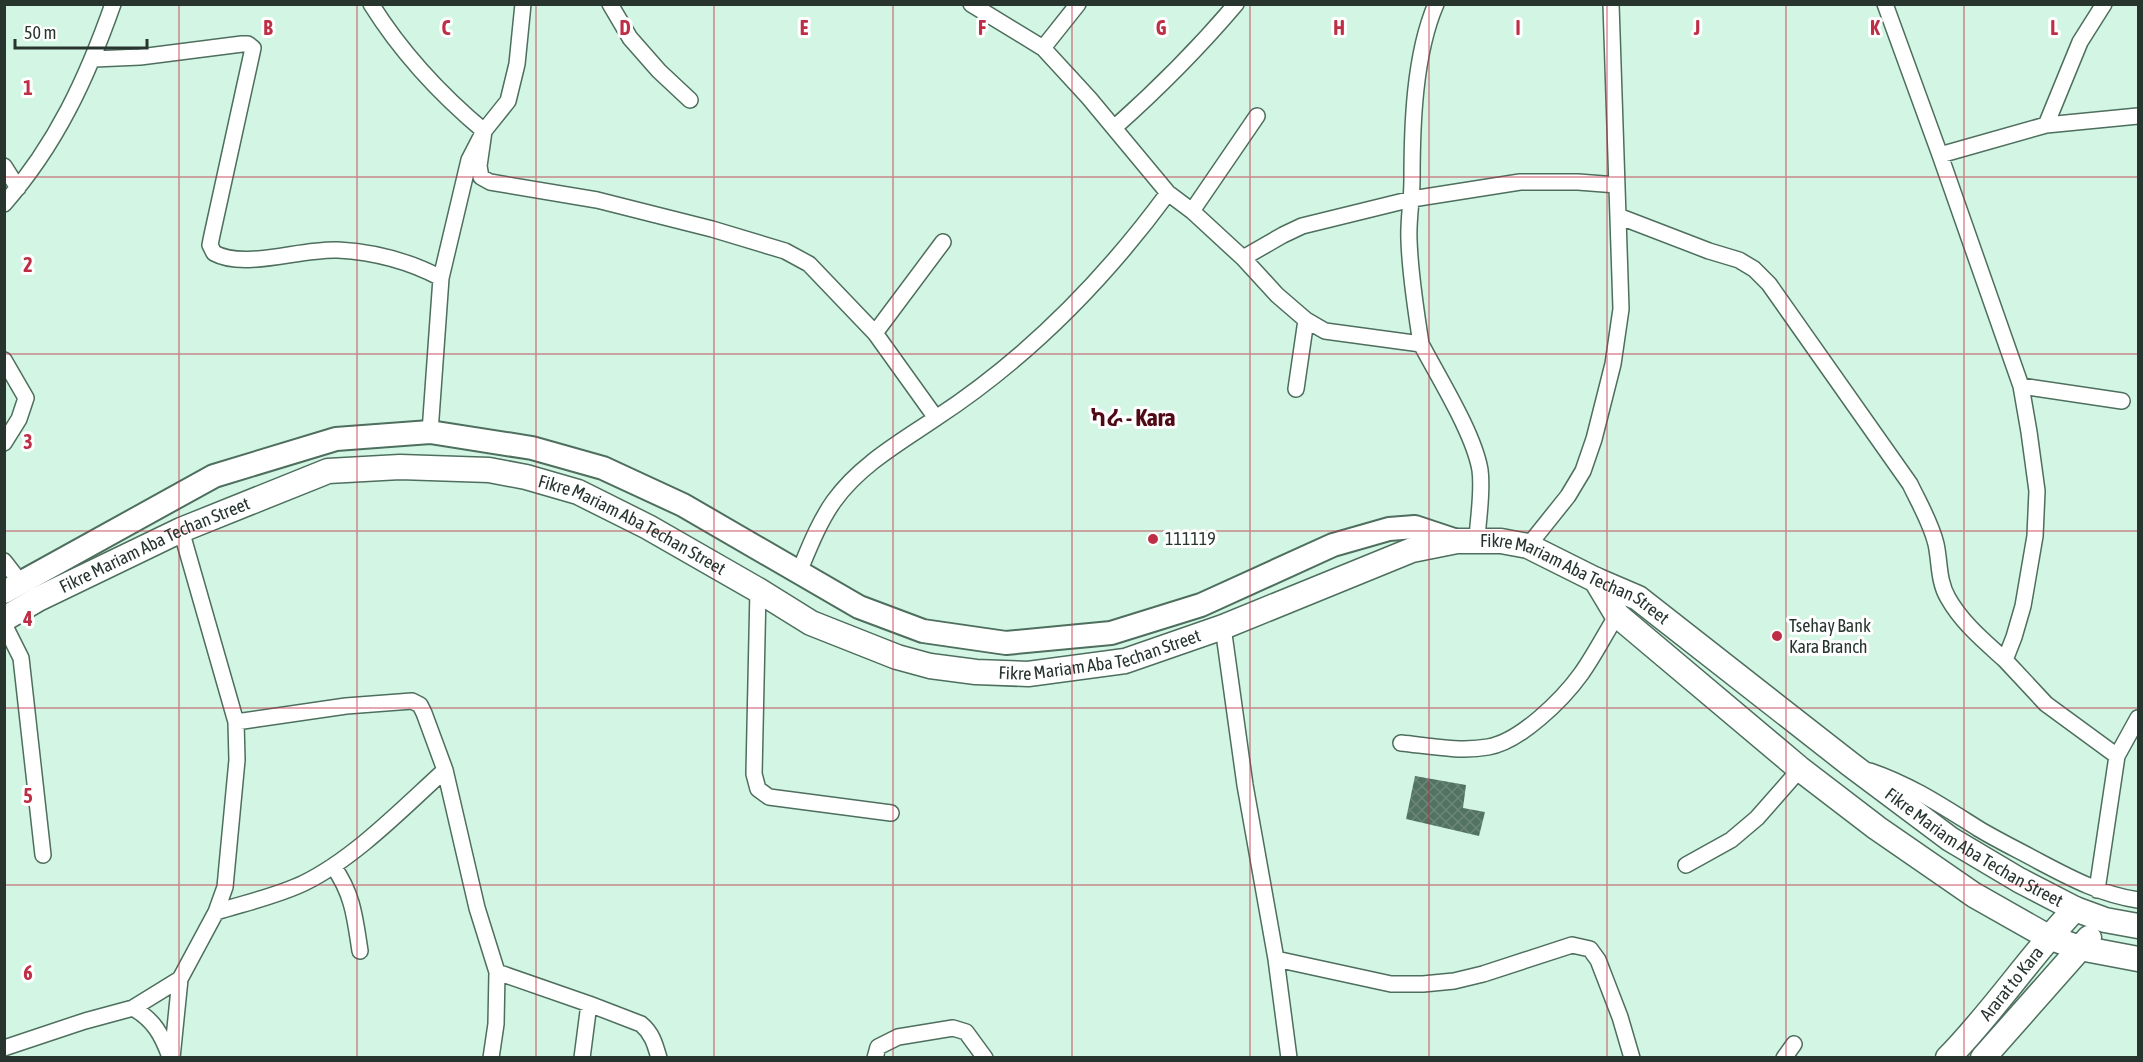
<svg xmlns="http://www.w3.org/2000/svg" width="2143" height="1062" viewBox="0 0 2143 1062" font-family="'Asap Condensed','Noto Sans Ethiopic',sans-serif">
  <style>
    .building { fill: url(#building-cross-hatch) }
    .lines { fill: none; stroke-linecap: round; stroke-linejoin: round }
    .street-casing { stroke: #4e6e5e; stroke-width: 18 }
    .secondary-casing { stroke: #4e6e5e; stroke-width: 26 }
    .primary-casing { stroke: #4e6e5e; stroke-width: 27 }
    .street { stroke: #fff; stroke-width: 15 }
    .secondary { stroke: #fff; stroke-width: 22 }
    .primary { stroke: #fff; stroke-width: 24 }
    .grid { fill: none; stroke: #be2e44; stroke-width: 1.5; stroke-opacity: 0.55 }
    .poi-dot { fill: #be2e44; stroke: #fff; stroke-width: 2 }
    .labels { text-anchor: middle; stroke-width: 6; stroke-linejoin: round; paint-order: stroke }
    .street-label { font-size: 18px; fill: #27352e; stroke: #fff }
    .poi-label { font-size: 18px; fill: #27352e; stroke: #fff; text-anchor: start }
    .district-label { font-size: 24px; font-weight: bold; fill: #500a16; stroke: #fff }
    .grid-label { font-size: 20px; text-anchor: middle; font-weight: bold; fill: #be2e44; stroke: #fff; stroke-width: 6; stroke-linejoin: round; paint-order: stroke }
  </style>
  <defs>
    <pattern id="building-cross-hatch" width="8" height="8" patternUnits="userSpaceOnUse" patternTransform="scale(1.5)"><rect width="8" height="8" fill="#527262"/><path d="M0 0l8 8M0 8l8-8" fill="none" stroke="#6d867a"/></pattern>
  </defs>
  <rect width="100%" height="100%" fill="#d2f6e3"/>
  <!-- building -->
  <path class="building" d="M 1415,776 L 1466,785 L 1463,808 L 1485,812 L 1479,836 L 1406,819 Z"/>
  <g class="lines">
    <!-- street casing -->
    <g class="street-casing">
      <path id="street" d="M 371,4 C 401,52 441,95 484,131 L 479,166 L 481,177 L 490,182 L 597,200 L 712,229 L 785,251 L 809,264 L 875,333 L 936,418 C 899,443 860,465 834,501 C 819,522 809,548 799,572
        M 610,4 L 630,38 L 659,71 L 690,100
        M 971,4 L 1043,48 L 1089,98 L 1168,193 L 1192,211 L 1243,258 L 1277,295 L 1306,320 L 1325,331 L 1421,344 C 1439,378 1474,434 1480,470 C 1483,492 1478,518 1477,540
        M 1885,4 L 1940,155 L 2021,386 L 2029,432 L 2037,491 L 2035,536 L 2023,606 L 2014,637 L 2005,660 L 2046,704 L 2117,756 L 2097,890
        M 1043,48 L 1078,4
        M 94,59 L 140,57 L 242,44 L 248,44 L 253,48 L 212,235 L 210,245 L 214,253 C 245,270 301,248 338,250 C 374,252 409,261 441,278
        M 2046,125 L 2138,116
        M 1114,128 C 1159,88 1197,50 1236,4
        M 1940,155 L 2046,125 L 2080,42 L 2104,4
        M 4,166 L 18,188
        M 4,204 C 56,145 87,78 113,4
        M 1192,211 L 1257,116
        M 1618,216 L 1709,251 L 1739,260 L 1754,269 L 1769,284 L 1910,484 C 1919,503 1931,523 1936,544 C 1940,562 1938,581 1948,598 C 1962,623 1984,641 2005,660
        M 1243,258 L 1283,235 L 1302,226 L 1412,199 L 1520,182 L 1578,182 L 1617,185
        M 875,333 L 943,242
        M 1421,344 C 1416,310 1410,275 1409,240 C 1408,220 1412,200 1412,180 C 1412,126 1414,55 1436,4
        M 4,360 L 26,398 L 19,419 L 4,443
        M 2021,386 L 2122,401
        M 1296,389 L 1306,320
        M 936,418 C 1026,359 1104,280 1168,193
        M 430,432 L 441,278 L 469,160 L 484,131 L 508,101 L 517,64 L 523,4
        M 1528,546 L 1568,496 L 1583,471 L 1594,439 L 1613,364 L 1621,309 L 1611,4
        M 4,561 L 21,583
        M 758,590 L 754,774 L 758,789 L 769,797 L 891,813
        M 4,624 L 21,658 L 43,855
        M 1223,627 L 1245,785 L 1276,959 L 1289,1058
        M 1401,743 C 1430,746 1460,752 1488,747 C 1520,742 1563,699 1581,674 C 1594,656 1605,634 1617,615
        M 2117,756 L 2138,718
        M 445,770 L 477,908 L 497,972 L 589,1004 L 641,1024 C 652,1033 655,1044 659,1058
        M 1870,771 C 1911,785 1942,806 1979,829 C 1999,841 2020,851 2040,862 C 2072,879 2103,895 2138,900
        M 1686,865 L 1731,840 L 1757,818 L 1800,769
        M 333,866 C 353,894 355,918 360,951
        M 216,912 C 245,903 277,896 304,883 C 355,858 403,808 445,770 L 424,713 L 420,705 L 412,701 L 346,706 L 236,722
        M 1276,959 L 1391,984 L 1423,984 L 1454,981 L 1483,974 L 1572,945 L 1590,949 L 1598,960 L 1620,1017 L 1632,1058
        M 133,1008 C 154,1020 162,1035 170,1057
        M 4,1048 L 85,1021 L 133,1008 L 180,979 L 216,912 L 225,887 L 237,760 L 236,722 L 181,530
        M 172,1058 L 180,979
        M 491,1058 L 496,1024 L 497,972
        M 582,1058 L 589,1004
        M 875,1058 L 878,1047 L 898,1037 L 953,1028 L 966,1032 L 985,1058
        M 1784,1058 L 1794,1044"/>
    </g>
    <!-- secondary casing -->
    <g class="secondary-casing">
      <path id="secondary" d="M 4,592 L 214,476 L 336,439 L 430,432 L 532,448 L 603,468 L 683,505 L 859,607 L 923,631 L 1006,643 L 1111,633 L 1201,605 L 1333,545 L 1389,529 L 1415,527 L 1457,541"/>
    </g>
    <!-- primary casing -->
    <g class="primary-casing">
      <g id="primary">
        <path d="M 1596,580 L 1617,615 L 1800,769 L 1877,828 L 1974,895 L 2048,937 L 2080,948 L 2138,959"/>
        <path id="s1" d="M 4,619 L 38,599 L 181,530 L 328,471 L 400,467 L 489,470 L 526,477 L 578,492 L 648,527 L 758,590 L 811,623 L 897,657 L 930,666 L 976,672 L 1028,674 L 1125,661 L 1223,627 L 1412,550 L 1457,541 L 1501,541 L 1528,546 L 1596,580 L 1638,598 L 1850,764 L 1950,839 L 2019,880 L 2075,909 L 2105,920 L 2138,926"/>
        <path id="s2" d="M 1948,1058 C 1994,1011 2030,956 2075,909"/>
        <path d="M 1983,1058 L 2089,938"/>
      </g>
    </g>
    <!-- street -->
    <use href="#street" class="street"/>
    <!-- secondary -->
    <use href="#secondary" class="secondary"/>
    <!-- primary -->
    <use href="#primary" class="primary"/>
  </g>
  <!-- grid -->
  <path class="grid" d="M 179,4 L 179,1058M 357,4 L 357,1058M 536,4 L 536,1058M 714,4 L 714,1058M 893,4 L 893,1058M 1072,4 L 1072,1058M 1250,4 L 1250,1058M 1429,4 L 1429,1058M 1607,4 L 1607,1058M 1786,4 L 1786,1058M 1964,4 L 1964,1058M 4,177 L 2138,177M 4,354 L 2138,354M 4,531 L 2138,531M 4,708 L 2138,708M 4,885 L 2138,885"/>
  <!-- markers -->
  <g class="poi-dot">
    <circle cx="1153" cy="539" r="6"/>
    <circle cx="1777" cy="636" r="6"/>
  </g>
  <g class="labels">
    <!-- street labels -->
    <g class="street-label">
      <text dy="6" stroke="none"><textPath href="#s1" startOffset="672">Fikre Mariam Aba Techan Street</textPath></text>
      <text dy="6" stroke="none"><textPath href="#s1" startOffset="168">Fikre Mariam Aba Techan Street</textPath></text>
      <text dy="6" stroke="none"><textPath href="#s1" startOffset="1680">Fikre Mariam Aba Techan Street</textPath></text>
      <text dy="6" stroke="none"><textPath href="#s1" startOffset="1176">Fikre Mariam Aba Techan Street</textPath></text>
      <text dy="6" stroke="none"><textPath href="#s1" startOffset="2166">Fikre Mariam Aba Techan Street</textPath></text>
      <text dy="6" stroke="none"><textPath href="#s2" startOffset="98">Ararat to Kara</textPath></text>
    </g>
    <!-- poi labels -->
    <g class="poi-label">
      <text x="1165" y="545">111119</text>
      <text x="1789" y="632">Tsehay Bank<tspan x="1789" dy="21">Kara Branch</tspan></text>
    </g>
    <!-- district labels -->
    <g class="district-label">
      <text x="1133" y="426">ካራ - Kara</text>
    </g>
  </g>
  <g class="grid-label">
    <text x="268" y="35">B</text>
    <text x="446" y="35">C</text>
    <text x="625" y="35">D</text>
    <text x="804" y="35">E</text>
    <text x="982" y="35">F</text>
    <text x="1161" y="35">G</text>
    <text x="1339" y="35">H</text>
    <text x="1518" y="35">I</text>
    <text x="1697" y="35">J</text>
    <text x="1875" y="35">K</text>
    <text x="2054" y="35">L</text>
    <text x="28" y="95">1</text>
    <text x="28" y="272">2</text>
    <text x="28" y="449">3</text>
    <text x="28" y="626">4</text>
    <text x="28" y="803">5</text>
    <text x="28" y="980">6</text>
  </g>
  <!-- border -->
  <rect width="2143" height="1062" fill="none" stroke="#27352e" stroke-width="12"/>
  <!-- scale -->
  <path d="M15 39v9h132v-9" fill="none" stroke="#27352e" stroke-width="3"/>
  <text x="24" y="39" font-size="18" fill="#27352e" stroke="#ffffff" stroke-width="4.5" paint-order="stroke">50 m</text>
</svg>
